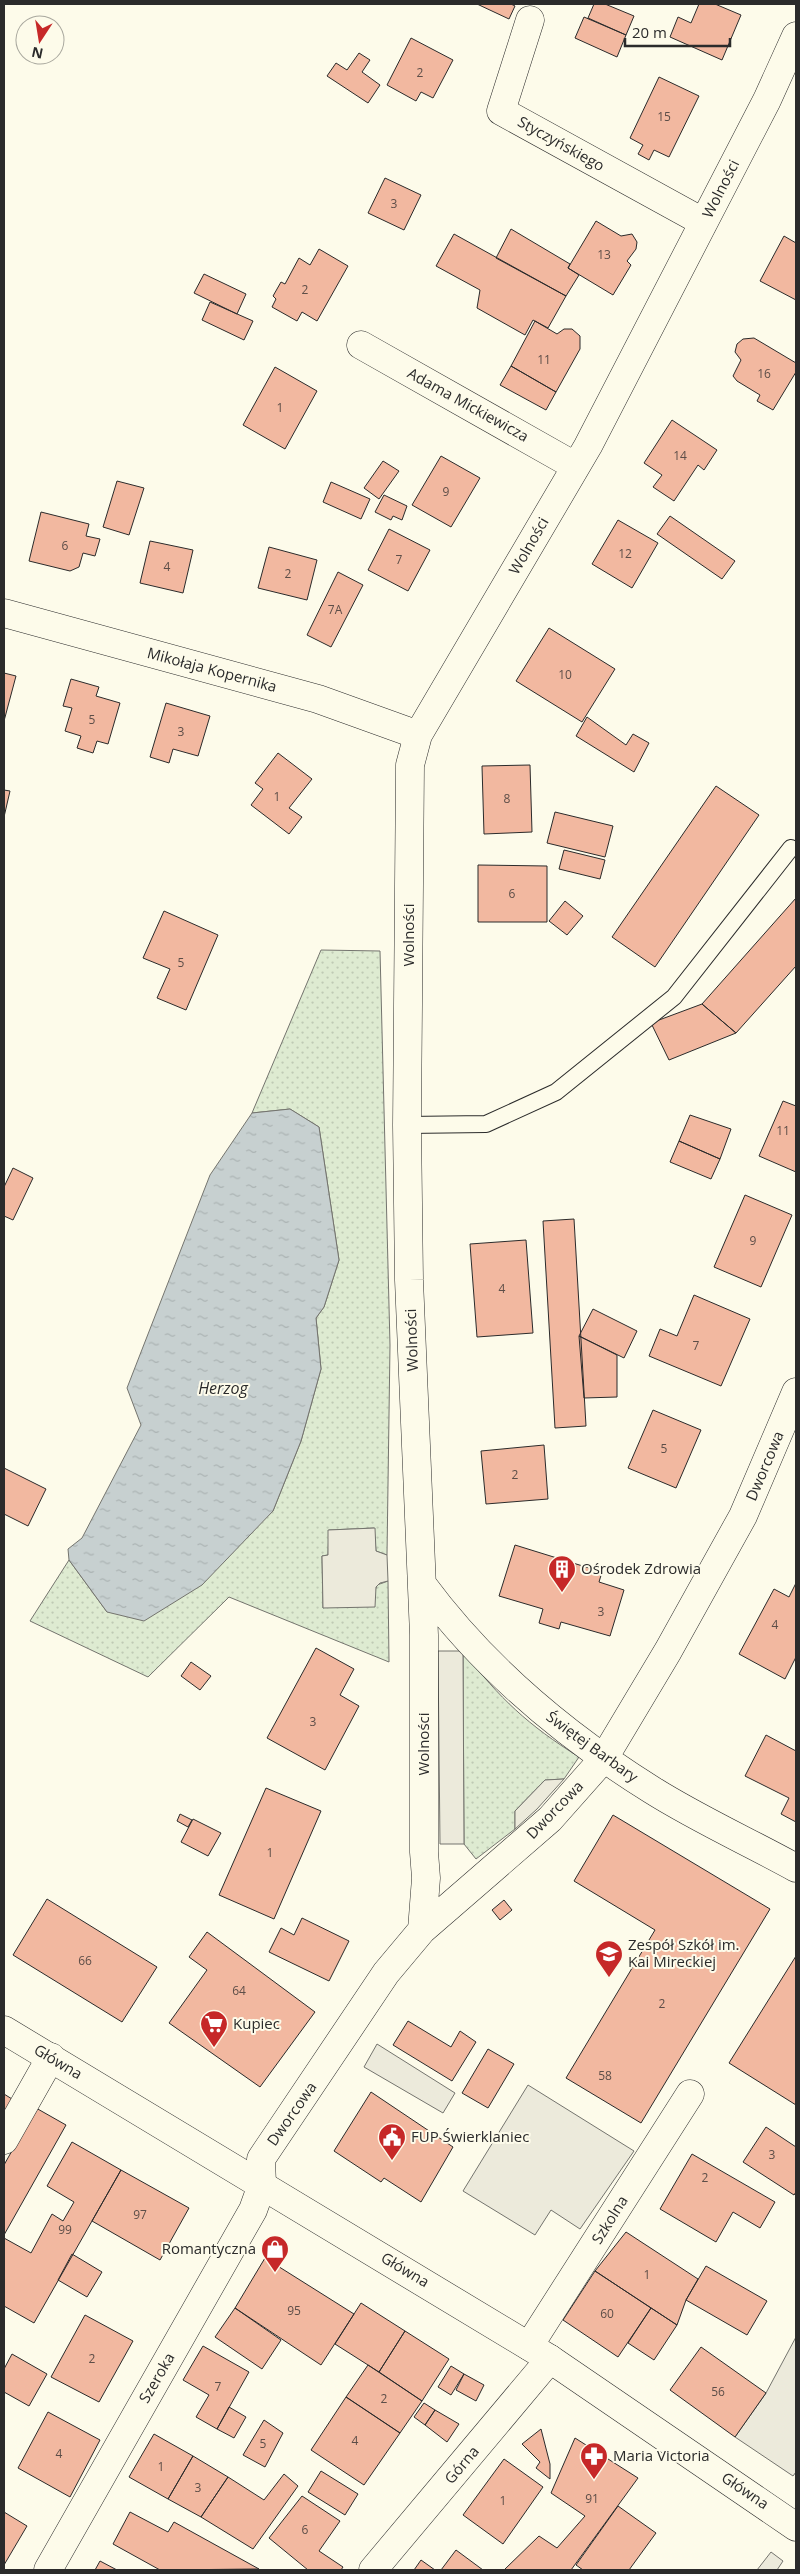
<svg xmlns="http://www.w3.org/2000/svg" width="800" height="2574" viewBox="0 0 800 2574" font-family="'Open Sans',sans-serif">
  <style>
    .grass { fill: url(#grass-dots); stroke: #74746e }
    .parking { fill: #eceadb; stroke: #74746e }
    .water { fill: url(#water-ripples); stroke: #74746e }
    .building { fill: #f2b8a0; stroke: #2b2b2b }
    .lines { fill: none; stroke-linecap: round; stroke-linejoin: round }
    .lane-casing { stroke: #2b2b2b; stroke-width: 18 }
    .street-casing { stroke: #2b2b2b; stroke-width: 29 }
    .primary-casing { stroke: #2b2b2b; stroke-width: 29 }
    .lane { stroke: #fdfbea; stroke-width: 16 }
    .street { stroke: #fdfbea; stroke-width: 28 }
    .primary { stroke: #fdfbea; stroke-width: 28 }
    .labels { text-anchor: middle; stroke-width: 4; stroke-linejoin: round; paint-order: stroke }
    .number-label { font-size: 12px; fill: #5d4e48 }
    .street-label { font-size: 15px; fill: #2b2b2b; stroke: #fdfbea }
    .poi-label { font-size: 15px; fill: #2b2b2b; stroke: #fdfbea; text-anchor: start }
    .water-label { font-size: 16px; font-style: italic; fill: #2b2b2b; stroke: #fdfbea }
  </style>
  <defs>
    <pattern id="grass-dots" width="8" height="8" patternUnits="userSpaceOnUse" patternTransform="scale(1.25)"><rect width="8" height="8" fill="#deebd1"/><path d="M2 2h.1M6 6h.1" fill="none" stroke="#bfcab4" stroke-width="1.8" stroke-linecap="round"/></pattern>
    <pattern id="water-ripples" width="26" height="14" patternUnits="userSpaceOnUse" patternTransform="scale(1.25)"><rect width="26" height="14" fill="#c7d0d0"/><path d="M2 4q2-2 4 0t4 0M15 11q2-2 4 0t4 0" fill="none" stroke="#abb3b3"/></pattern>
  </defs>
  <rect width="100%" height="100%" fill="#fdfbea"/>
  <!-- grass -->
  <path class="grass" d="M 321,950 L 380,951 L 390,1345 L 387,1555 L 376,1551 L 374,1528 L 329,1530 L 328,1555 L 322,1556 L 323,1608 L 375,1591 L 377,1585 L 388,1581 L 389,1662 L 229,1597 L 148,1677 L 30,1621 L 69,1560 L 107,1612 L 273,1511 L 301,1441 L 321,1369 L 316,1318 L 324,1307 L 339,1260 L 319,1127 L 290,1109 L 252,1113 Z
    M 463,1651 C 500,1699 528,1725 579,1757 L 564,1779 L 545,1780 L 515,1811 L 515,1829 L 476,1859 L 464,1844 Z"/>
  <!-- parking -->
  <path class="parking" d="M 375,1528 L 376,1551 L 387,1555 L 388,1581 L 380,1583 L 376,1587 L 375,1607 L 323,1608 L 322,1556 L 328,1555 L 328,1530 Z
    M 438,1651 L 463,1651 L 464,1844 L 440,1844 Z
    M 564,1779 L 537,1809 L 515,1829 L 515,1811 L 545,1780 Z
    M 377,2044 L 455,2093 L 443,2113 L 364,2067 Z
    M 528,2085 L 634,2151 L 580,2229 L 551,2210 L 535,2235 L 463,2191 Z
    M 796,2337 L 796,2472 L 793,2476 L 735,2437 L 766,2393 Z
    M 771,2552 L 783,2561 L 777,2570 L 757,2570 Z"/>
  <!-- water -->
  <path class="water" d="M 290,1109 L 319,1127 L 339,1260 L 324,1307 L 316,1318 L 321,1369 L 301,1441 L 273,1511 L 202,1585 L 144,1621 L 107,1612 L 69,1560 L 68,1549 L 82,1538 L 141,1425 L 127,1388 L 210,1175 L 252,1113 Z"/>
  <!-- building -->
  <path class="building" d="M 477,4 L 511,4 L 515,6 L 509,19 Z
    M 594,4 L 605,4 L 634,16 L 626,35 L 588,18 Z
    M 699,4 L 715,4 L 741,15 L 722,60 L 670,37 L 678,17 L 691,23 Z
    M 584,17 L 626,35 L 617,57 L 575,38 Z
    M 411,38 L 453,60 L 433,98 L 421,92 L 416,101 L 387,85 Z
    M 359,53 L 370,60 L 362,72 L 380,85 L 368,103 L 327,76 L 336,63 L 347,70 Z
    M 659,77 L 699,96 L 669,157 L 654,150 L 649,160 L 638,154 L 643,145 L 630,138 Z
    M 385,178 L 421,195 L 404,230 L 368,213 Z
    M 596,221 L 621,236 L 632,234 L 637,242 L 636,249 L 627,261 L 631,265 L 613,295 L 568,268 Z
    M 511,229 L 570,264 L 568,268 L 579,275 L 566,296 L 496,258 Z
    M 454,234 L 566,296 L 548,328 L 533,320 L 525,335 L 477,308 L 480,290 L 436,266 Z
    M 784,236 L 796,243 L 796,300 L 760,281 Z
    M 319,249 L 348,266 L 317,321 L 302,312 L 297,321 L 272,307 L 276,299 L 273,296 L 281,282 L 285,284 L 299,258 L 310,265 Z
    M 204,274 L 246,294 L 237,314 L 194,293 Z
    M 210,302 L 253,321 L 244,340 L 202,320 Z
    M 535,321 L 557,334 L 564,329 L 572,329 L 580,336 L 580,349 L 556,392 L 511,366 Z
    M 754,338 L 796,363 L 796,372 L 773,410 L 757,401 L 760,395 L 737,381 L 733,376 L 741,360 L 735,352 L 737,344 L 743,339 Z
    M 511,366 L 556,392 L 546,410 L 500,385 Z
    M 275,367 L 317,391 L 285,449 L 243,425 Z
    M 672,420 L 717,450 L 704,470 L 698,465 L 674,501 L 653,487 L 662,475 L 644,463 Z
    M 441,456 L 480,478 L 451,527 L 412,505 Z
    M 383,461 L 399,471 L 379,499 L 364,488 Z
    M 117,481 L 144,488 L 129,535 L 103,527 Z
    M 331,482 L 370,499 L 361,519 L 323,502 Z
    M 384,495 L 407,506 L 402,520 L 393,516 L 391,520 L 375,512 Z
    M 41,512 L 89,524 L 86,536 L 100,539 L 95,556 L 83,553 L 79,567 L 70,571 L 29,561 Z
    M 670,516 L 735,561 L 722,579 L 657,534 Z
    M 618,520 L 658,543 L 632,588 L 592,564 Z
    M 389,529 L 430,550 L 408,591 L 368,570 Z
    M 150,541 L 193,550 L 183,593 L 140,583 Z
    M 269,547 L 317,560 L 307,600 L 258,588 Z
    M 338,572 L 363,585 L 331,647 L 307,635 Z
    M 549,628 L 615,669 L 582,722 L 516,681 Z
    M 4,673 L 16,676 L 4,721 Z
    M 71,679 L 99,687 L 96,696 L 120,703 L 108,744 L 97,741 L 93,753 L 77,748 L 81,736 L 65,731 L 72,708 L 63,706 Z
    M 166,703 L 210,716 L 198,756 L 173,749 L 169,763 L 150,757 Z
    M 587,717 L 626,745 L 633,734 L 649,743 L 634,772 L 576,736 Z
    M 278,753 L 312,779 L 289,808 L 302,817 L 289,834 L 251,805 L 263,789 L 255,783 Z
    M 530,765 L 532,832 L 484,834 L 482,766 Z
    M 716,786 L 759,815 L 655,967 L 612,937 Z
    M 4,790 L 10,791 L 4,817 Z
    M 555,812 L 613,826 L 605,857 L 547,843 Z
    M 564,850 L 605,860 L 600,879 L 559,869 Z
    M 478,865 L 547,866 L 547,922 L 478,922 Z
    M 796,898 L 796,966 L 736,1033 L 702,1004 Z
    M 565,901 L 583,916 L 567,935 L 549,921 Z
    M 164,911 L 218,935 L 186,1010 L 157,998 L 170,969 L 143,958 Z
    M 702,1004 L 736,1033 L 669,1060 L 651,1023 Z
    M 783,1101 L 796,1106 L 796,1172 L 759,1156 Z
    M 690,1115 L 731,1129 L 720,1159 L 679,1141 Z
    M 679,1141 L 720,1159 L 711,1179 L 670,1162 Z
    M 13,1168 L 33,1178 L 13,1220 L 4,1216 L 4,1187 Z
    M 745,1195 L 792,1215 L 761,1287 L 714,1267 Z
    M 574,1219 L 586,1426 L 555,1428 L 543,1221 Z
    M 526,1240 L 533,1333 L 477,1337 L 470,1244 Z
    M 694,1295 L 750,1319 L 721,1386 L 649,1356 L 660,1329 L 677,1336 Z
    M 593,1309 L 637,1331 L 624,1358 L 579,1336 Z
    M 579,1336 L 617,1355 L 617,1397 L 584,1398 Z
    M 653,1410 L 701,1430 L 676,1488 L 628,1468 Z
    M 544,1445 L 548,1499 L 486,1504 L 481,1451 Z
    M 4,1468 L 46,1489 L 28,1526 L 4,1514 Z
    M 515,1545 L 602,1572 L 599,1582 L 624,1590 L 610,1636 L 561,1622 L 559,1629 L 539,1623 L 543,1609 L 499,1596 Z
    M 796,1583 L 796,1657 L 785,1679 L 739,1654 L 774,1589 L 789,1597 Z
    M 316,1648 L 354,1669 L 340,1695 L 359,1706 L 325,1770 L 267,1738 Z
    M 191,1662 L 211,1676 L 200,1690 L 181,1676 Z
    M 766,1735 L 796,1751 L 796,1822 L 781,1814 L 789,1798 L 745,1776 Z
    M 266,1788 L 321,1811 L 274,1919 L 219,1895 Z
    M 180,1814 L 192,1820 L 188,1827 L 177,1821 Z
    M 613,1815 L 770,1909 L 641,2123 L 566,2078 L 655,1930 L 574,1881 Z
    M 193,1819 L 221,1833 L 208,1856 L 181,1842 Z
    M 47,1899 L 157,1967 L 122,2022 L 13,1955 Z
    M 504,1900 L 512,1910 L 500,1920 L 492,1910 Z
    M 302,1918 L 349,1941 L 329,1981 L 269,1952 L 281,1928 L 294,1935 Z
    M 207,1932 L 315,2012 L 260,2087 L 169,2023 L 207,1970 L 189,1957 Z
    M 796,1956 L 796,2105 L 729,2063 Z
    M 408,2021 L 451,2047 L 460,2031 L 476,2042 L 452,2081 L 393,2045 Z
    M 488,2049 L 514,2064 L 488,2108 L 462,2093 Z
    M 371,2092 L 453,2147 L 421,2202 L 384,2178 L 381,2182 L 334,2151 Z
    M 4,2094 L 12,2099 L 4,2114 Z
    M 36,2108 L 66,2125 L 4,2235 L 4,2165 Z
    M 766,2127 L 796,2147 L 796,2192 L 794,2195 L 743,2162 Z
    M 72,2142 L 121,2170 L 34,2323 L 4,2306 L 4,2238 L 31,2253 L 52,2214 L 63,2221 L 74,2202 L 47,2186 Z
    M 692,2154 L 775,2202 L 760,2228 L 733,2212 L 716,2242 L 660,2209 Z
    M 121,2170 L 189,2208 L 160,2260 L 92,2221 Z
    M 626,2232 L 698,2279 L 686,2300 L 677,2325 L 595,2271 Z
    M 72,2254 L 102,2272 L 87,2297 L 58,2280 Z
    M 265,2258 L 354,2314 L 321,2365 L 235,2308 Z
    M 706,2266 L 767,2301 L 747,2335 L 686,2300 Z
    M 595,2271 L 651,2308 L 618,2357 L 563,2320 Z
    M 361,2303 L 405,2331 L 379,2372 L 335,2344 Z
    M 235,2308 L 281,2340 L 262,2369 L 215,2337 Z
    M 651,2308 L 677,2325 L 654,2360 L 628,2343 Z
    M 85,2315 L 133,2341 L 99,2402 L 51,2377 Z
    M 405,2331 L 449,2359 L 422,2401 L 379,2372 Z
    M 203,2346 L 249,2372 L 217,2429 L 196,2417 L 209,2395 L 183,2380 Z
    M 701,2347 L 766,2393 L 735,2437 L 670,2390 Z
    M 12,2354 L 47,2374 L 29,2406 L 4,2392 L 4,2369 Z
    M 368,2365 L 422,2401 L 400,2433 L 346,2397 Z
    M 451,2366 L 464,2374 L 451,2395 L 438,2387 Z
    M 464,2374 L 484,2385 L 476,2401 L 456,2390 Z
    M 346,2397 L 400,2433 L 364,2485 L 311,2450 Z
    M 424,2403 L 435,2410 L 425,2425 L 414,2417 Z
    M 229,2407 L 246,2417 L 234,2438 L 217,2429 Z
    M 435,2410 L 459,2424 L 447,2442 L 425,2425 Z
    M 48,2412 L 100,2440 L 70,2497 L 18,2468 Z
    M 264,2420 L 283,2433 L 265,2467 L 243,2455 Z
    M 541,2429 L 550,2464 L 550,2479 L 536,2468 L 540,2462 L 522,2444 Z
    M 154,2434 L 193,2456 L 168,2499 L 129,2477 Z
    M 575,2438 L 638,2478 L 571,2570 L 504,2570 L 539,2536 L 557,2548 L 585,2516 L 551,2493 Z
    M 193,2456 L 228,2477 L 201,2517 L 168,2499 Z
    M 504,2459 L 543,2487 L 503,2544 L 463,2515 Z
    M 321,2471 L 358,2494 L 345,2515 L 308,2492 Z
    M 284,2474 L 298,2486 L 253,2549 L 201,2517 L 228,2477 L 264,2500 Z
    M 302,2496 L 340,2521 L 319,2551 L 343,2567 L 341,2570 L 308,2570 L 269,2538 Z
    M 618,2506 L 656,2533 L 629,2570 L 583,2570 L 576,2565 Z
    M 4,2512 L 27,2526 L 4,2565 Z
    M 130,2512 L 168,2532 L 174,2522 L 259,2569 L 160,2570 L 113,2544 Z
    M 456,2550 L 483,2570 L 441,2570 Z
    M 421,2560 L 435,2570 L 414,2570 Z
    M 100,2561 L 117,2570 L 95,2570 Z"/>
  <g class="lines">
    <!-- lane casing -->
    <g class="lane-casing">
      <path id="lane" d="M 407,1125 L 486,1124 L 556,1092 L 674,997 L 791,848"/>
    </g>
    <!-- street casing -->
    <g class="street-casing">
      <path id="street" d="M 530,20 L 501,111 L 703,222
        M 361,345 L 575,466
        M 4,613 L 318,699 L 418,735
        M 422,1584 C 484,1668 564,1735 652,1790 C 698,1819 749,1842 796,1868
        M 422,1930 L 426,1878 L 424,1852 L 424,1635 L 409,1280 L 407,1125 L 410,765 L 418,735 L 588,446 L 767,100 L 796,36
        M 4,2140 L 51,2057
        M 529,2346 L 690,2094
        M 48,2570 L 253,2210 L 262,2185 L 261,2159 L 386,1973 L 422,1930 L 550,1819 L 604,1758 L 668,1651 L 743,1516 L 796,1392
        M 373,2570 L 550,2359"/>
    </g>
    <!-- primary casing -->
    <g class="primary-casing">
      <path id="primary" d="M 4,2030 L 550,2359 L 796,2527"/>
    </g>
    <!-- lane -->
    <use href="#lane" class="lane"/>
    <!-- street -->
    <use href="#street" class="street"/>
    <!-- primary -->
    <use href="#primary" class="primary"/>
  </g>
  <!-- icons -->
  <defs>
    <g id="building-pin" transform="scale(1.4375)"><path d="M0 17L-7.5 6A9.5 9.5 0 1 1 7.5 6Z" fill="#c62828" stroke="#fdfbea"/><path d="M-4-6H4V6H1V3H-1V6H-4ZM-2.5-4.3h1.7v1.8h-1.7ZM.8-4.3h1.7v1.8H.8ZM-2.5-1h1.7V.8h-1.7ZM.8-1h1.7V.8H.8Z" fill="#fff"/></g>
    <g id="school-pin" transform="scale(1.4375)"><path d="M0 17L-7.5 6A9.5 9.5 0 1 1 7.5 6Z" fill="#c62828" stroke="#fdfbea"/><path d="M0-5L7-2L0 1L-7-2ZM-4 1L0 2.5L4 1V4Q0 6-4 4Z" fill="#fff"/></g>
    <g id="supermarket-pin" transform="scale(1.4375)"><path d="M0 17L-7.5 6A9.5 9.5 0 1 1 7.5 6Z" fill="#c62828" stroke="#fdfbea"/><path d="M-6-5.5h2.5l.6 2H6L4.5 2H-2.5L-4.4-4H-6ZM-1.5 3.2a1.3 1.3 0 1 0 .1 0ZM3 3.2a1.3 1.3 0 1 0 .1 0Z" fill="#fff"/></g>
    <g id="civic-pin" transform="scale(1.4375)"><path d="M0 17L-7.5 6A9.5 9.5 0 1 1 7.5 6Z" fill="#c62828" stroke="#fdfbea"/><path d="M-.6-6.5H3V-4.5H.6V-3L4-1V1h2V6H-6V1h2V-1L-.6-3ZM-1.2 2.5V6h2.4V2.5Z" fill="#fff"/></g>
    <g id="shop-pin" transform="scale(1.4375)"><path d="M0 17L-7.5 6A9.5 9.5 0 1 1 7.5 6Z" fill="#c62828" stroke="#fdfbea"/><path d="M-5-2.5h2.3a2.7 3.5 0 0 1 5.4 0H5L5.5 6h-11ZM-1.5-2.5h3a1.5 2.3 0 0 0-3 0Z" fill="#fff"/></g>
    <g id="pharmacy-pin" transform="scale(1.4375)"><path d="M0 17L-7.5 6A9.5 9.5 0 1 1 7.5 6Z" fill="#c62828" stroke="#fdfbea"/><path d="M-2-6h4v4h4v4h-4v4h-4v-4h-4v-4h4Z" fill="#fff"/></g>
  </defs>
  <g fill-rule="evenodd">
    <use href="#building-pin" x="562" y="1569"/>
    <use href="#school-pin" x="609" y="1954"/>
    <use href="#supermarket-pin" x="214" y="2024"/>
    <use href="#civic-pin" x="392" y="2137"/>
    <use href="#shop-pin" x="275" y="2249"/>
    <use href="#pharmacy-pin" x="594" y="2456"/>
  </g>
  <g class="labels">
    <!-- number labels -->
    <g class="number-label">
      <text x="420" y="77">2</text>
      <text x="664" y="121">15</text>
      <text x="394" y="208">3</text>
      <text x="604" y="259">13</text>
      <text x="305" y="294">2</text>
      <text x="544" y="364">11</text>
      <text x="764" y="378">16</text>
      <text x="280" y="412">1</text>
      <text x="680" y="460">14</text>
      <text x="446" y="496">9</text>
      <text x="65" y="550">6</text>
      <text x="625" y="558">12</text>
      <text x="399" y="564">7</text>
      <text x="167" y="571">4</text>
      <text x="288" y="578">2</text>
      <text x="335" y="614">7A</text>
      <text x="565" y="679">10</text>
      <text x="92" y="724">5</text>
      <text x="181" y="736">3</text>
      <text x="277" y="801">1</text>
      <text x="507" y="803">8</text>
      <text x="512" y="898">6</text>
      <text x="181" y="967">5</text>
      <text x="783" y="1135">11</text>
      <text x="753" y="1245">9</text>
      <text x="502" y="1293">4</text>
      <text x="696" y="1350">7</text>
      <text x="664" y="1453">5</text>
      <text x="515" y="1479">2</text>
      <text x="601" y="1616">3</text>
      <text x="775" y="1629">4</text>
      <text x="313" y="1726">3</text>
      <text x="270" y="1857">1</text>
      <text x="85" y="1965">66</text>
      <text x="239" y="1995">64</text>
      <text x="662" y="2008">2</text>
      <text x="605" y="2080">58</text>
      <text x="772" y="2159">3</text>
      <text x="705" y="2182">2</text>
      <text x="140" y="2219">97</text>
      <text x="65" y="2234">99</text>
      <text x="647" y="2279">1</text>
      <text x="294" y="2315">95</text>
      <text x="607" y="2318">60</text>
      <text x="92" y="2363">2</text>
      <text x="218" y="2391">7</text>
      <text x="718" y="2396">56</text>
      <text x="384" y="2403">2</text>
      <text x="355" y="2445">4</text>
      <text x="263" y="2448">5</text>
      <text x="59" y="2458">4</text>
      <text x="161" y="2471">1</text>
      <text x="198" y="2492">3</text>
      <text x="592" y="2503">91</text>
      <text x="503" y="2505">1</text>
      <text x="305" y="2534">6</text>
    </g>
    <!-- street labels -->
    <g class="street-label">
      <text transform="translate(561 144) rotate(29)" y="5">Styczyńskiego</text>
      <text transform="translate(721 189) rotate(-63)" y="5">Wolności</text>
      <text transform="translate(468 405) rotate(29)" y="5">Adama Mickiewicza</text>
      <text transform="translate(529 546) rotate(-60)" y="5">Wolności</text>
      <text transform="translate(212 670) rotate(15)" y="5">Mikołaja Kopernika</text>
      <text transform="translate(409 935) rotate(-90)" y="5">Wolności</text>
      <text transform="translate(412 1340) rotate(-92)" y="5">Wolności</text>
      <text transform="translate(765 1466) rotate(-67)" y="5">Dworcowa</text>
      <text transform="translate(424 1744) rotate(-90)" y="5">Wolności</text>
      <text transform="translate(592 1747) rotate(36)" y="5">Świętej Barbary</text>
      <text transform="translate(555 1810) rotate(-46)" y="5">Dworcowa</text>
      <text transform="translate(58 2062) rotate(31)" y="5">Główna</text>
      <text transform="translate(292 2114) rotate(-55)" y="5">Dworcowa</text>
      <text transform="translate(610 2220) rotate(-58)" y="5">Szkolna</text>
      <text transform="translate(405 2270) rotate(31)" y="5">Główna</text>
      <text transform="translate(157 2378) rotate(-60)" y="5">Szeroka</text>
      <text transform="translate(462 2465) rotate(-50)" y="5">Górna</text>
      <text transform="translate(745 2491) rotate(34)" y="5">Główna</text>
    </g>
    <!-- poi labels -->
    <g class="poi-label">
      <text x="581" y="1574">Ośrodek Zdrowia</text>
      <text x="628" y="1950">Zespół Szkół im.<tspan x="628" dy="17">Kai Mireckiej</tspan></text>
      <text x="233" y="2029">Kupiec</text>
      <text x="411" y="2142">FUP Świerklaniec</text>
      <text x="256" y="2254" text-anchor="end">Romantyczna</text>
      <text x="613" y="2461">Maria Victoria</text>
    </g>
    <!-- water labels -->
    <g class="water-label">
      <text x="223" y="1394">Herzog</text>
    </g>
  </g>
  <!-- border -->
  <rect width="800" height="2574" fill="none" stroke="#2b2b2b" stroke-width="10"/>
  <!-- north arrow -->
  <g transform="translate(40 40) rotate(192)"><circle r="24" fill="#fdfbea" stroke="#a9a89e"/>
  <path d="M0-4L9 19L0 12L-9 19Z" fill="#c62828"/>
  <text y="-8" font-size="14" font-weight="bold" text-anchor="middle" fill="#2b2b2b">N</text>
  </g>
  <!-- scale -->
  <path d="M625 38v8h105v-8" fill="none" stroke="#2b2b2b" stroke-width="2.5"/>
  <text x="632" y="38" font-size="15" fill="#2b2b2b" stroke="#fdfbea" stroke-width="4" paint-order="stroke">20 m</text>
</svg>
